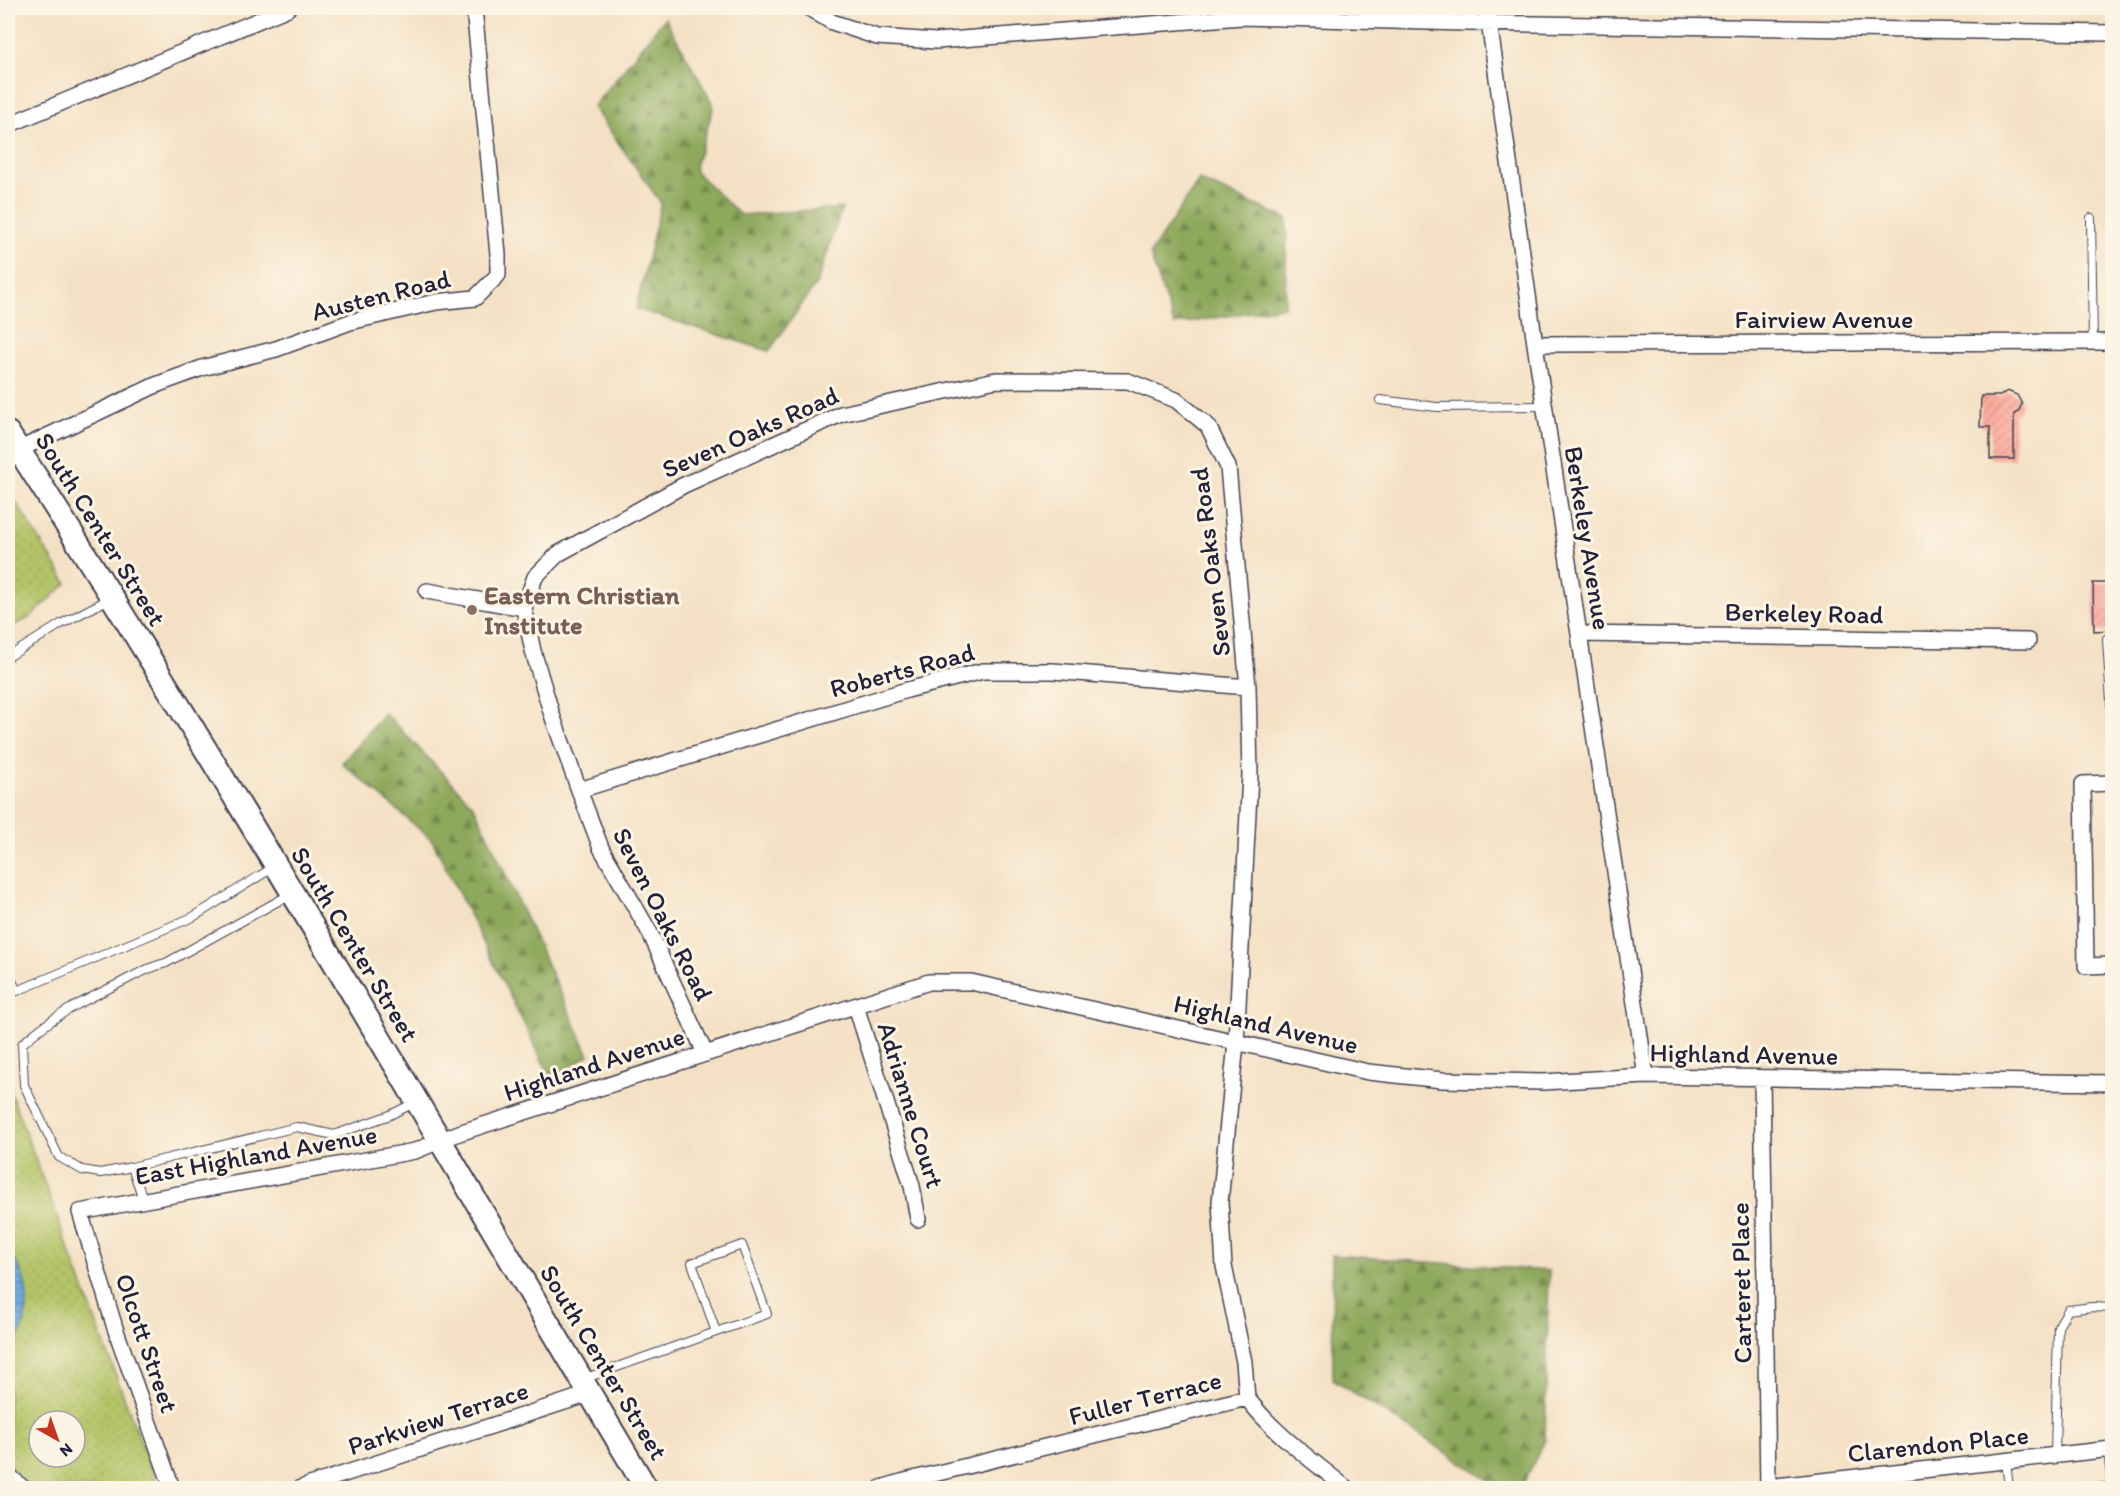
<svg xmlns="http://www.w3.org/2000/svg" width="2120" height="1496" viewBox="0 0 2120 1496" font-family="Itim,sans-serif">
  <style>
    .forest { fill: url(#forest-firs); stroke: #58664b; stroke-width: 1.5 }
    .park { fill: url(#park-dots); stroke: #6a7250; stroke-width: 1.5; fill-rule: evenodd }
    .water { fill: url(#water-rules); stroke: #48688e; stroke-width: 1.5 }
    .building { fill: url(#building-hatch) }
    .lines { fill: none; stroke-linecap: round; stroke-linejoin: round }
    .lane-casing { stroke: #423f50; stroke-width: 10 }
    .street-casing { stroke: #423f50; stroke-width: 18 }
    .secondary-casing { stroke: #423f50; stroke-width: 26 }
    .lane { stroke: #fff; stroke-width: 8 }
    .street { stroke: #fff; stroke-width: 15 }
    .secondary { stroke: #fff; stroke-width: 22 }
    .education-dot { fill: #8d6e63; stroke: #fcf5e5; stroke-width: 2 }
    .labels { text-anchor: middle; stroke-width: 6; stroke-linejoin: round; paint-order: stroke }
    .street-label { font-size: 26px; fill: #22223b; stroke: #fcf5e5 }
    .education-label { font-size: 26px; font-weight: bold; fill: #785e54; stroke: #fcf5e5; text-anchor: start }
  </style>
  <defs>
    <pattern id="forest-firs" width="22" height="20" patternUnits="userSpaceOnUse" patternTransform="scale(1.5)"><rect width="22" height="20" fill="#8ea95b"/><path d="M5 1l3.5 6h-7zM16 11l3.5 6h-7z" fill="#74894c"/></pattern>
    <pattern id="park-dots" width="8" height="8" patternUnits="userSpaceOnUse" patternTransform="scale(1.5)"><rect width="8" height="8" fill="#b3c366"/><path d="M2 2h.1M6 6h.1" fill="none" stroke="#9aa759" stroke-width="1.8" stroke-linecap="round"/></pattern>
    <pattern id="water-rules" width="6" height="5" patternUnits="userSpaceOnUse" patternTransform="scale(1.5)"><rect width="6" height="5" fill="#6faee2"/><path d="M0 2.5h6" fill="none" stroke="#5b8db8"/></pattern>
    <pattern id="building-hatch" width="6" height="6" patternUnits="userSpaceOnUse" patternTransform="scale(1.5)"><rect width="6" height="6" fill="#fca496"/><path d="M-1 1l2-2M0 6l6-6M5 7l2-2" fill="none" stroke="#d88d82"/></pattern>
  </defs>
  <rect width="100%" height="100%" fill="#fcf5e5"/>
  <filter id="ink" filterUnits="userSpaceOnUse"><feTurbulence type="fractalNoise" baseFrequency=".0167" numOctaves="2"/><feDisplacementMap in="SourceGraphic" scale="12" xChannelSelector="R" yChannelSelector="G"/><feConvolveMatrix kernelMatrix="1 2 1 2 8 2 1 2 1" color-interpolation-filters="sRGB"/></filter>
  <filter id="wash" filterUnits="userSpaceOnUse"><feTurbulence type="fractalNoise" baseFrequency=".008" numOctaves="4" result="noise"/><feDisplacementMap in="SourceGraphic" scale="24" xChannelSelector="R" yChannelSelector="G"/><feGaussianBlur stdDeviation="1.35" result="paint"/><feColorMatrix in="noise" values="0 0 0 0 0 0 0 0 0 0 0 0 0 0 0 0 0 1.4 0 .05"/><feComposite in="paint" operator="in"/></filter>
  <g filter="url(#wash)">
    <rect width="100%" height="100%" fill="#f4e1c5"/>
    <!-- forest -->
    <path class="forest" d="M 665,18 L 714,106 L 694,170 L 740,215 L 842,208 L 817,283 L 769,351 L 636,309 L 661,203 L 593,107 Z
      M 1199,180 L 1287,219 L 1285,306 L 1174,325 L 1150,254 Z
      M 385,713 L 474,806 L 589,1055 L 551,1078 L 432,840 L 342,763 Z
      M 1332,1255 L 1549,1271 L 1545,1440 L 1521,1488 L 1501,1488 L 1333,1379 Z"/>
    <!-- park -->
    <path class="park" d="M 8,490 L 67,583 L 29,618 L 8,628 Z
      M 8,1086 L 158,1488 L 8,1488 ZM 39,1421 L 75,1421 L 75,1457 L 39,1457 Z"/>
    <!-- water -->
    <path class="water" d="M 8,1250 C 14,1258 21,1270 24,1280 C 31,1303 25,1336 8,1352 Z"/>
    <g id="blocks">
      <!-- building -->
      <path class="building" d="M 2007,391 L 2017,395 L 2022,404 L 2018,412 L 2014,414 L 2014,459 L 1990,459 L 1990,427 L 1980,427 L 1981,396 L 2000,396 Z
        M 2093,583 L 2112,583 L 2112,630 L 2094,631 Z
        M 2112,1482 L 2112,1488 L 2061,1488 L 2061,1487 Z"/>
    </g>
  </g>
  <g filter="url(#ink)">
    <use href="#blocks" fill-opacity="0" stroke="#423f50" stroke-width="1.5"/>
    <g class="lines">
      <!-- lane casing -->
      <g class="lane-casing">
        <path id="lane" d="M 2091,218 L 2093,342
          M 1380,400 L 1437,407 L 1544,406
          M 2112,638 L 2107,639 L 2112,718
          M 8,657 L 61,624 L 111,598
          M 8,973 L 17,991 L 193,917 L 274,867
          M 132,1167 L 297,1127 L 334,1135 L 390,1115 L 416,1102
          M 143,1199 L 132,1167 L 100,1173 L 82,1170 L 59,1157 L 24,1085 L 22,1044 C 53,1016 81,1002 118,984 C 134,976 148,967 166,963 L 291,894
          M 583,1379 L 767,1314 L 742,1245 L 692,1263 L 716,1332
          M 2108,1450 L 2112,1488
          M 2055,1456 L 2058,1327 L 2068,1310 L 2092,1307 L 2112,1308
          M 2006,1461 L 2009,1488"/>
      </g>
      <!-- street casing -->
      <g class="street-casing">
        <path id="street" d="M 809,8 L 832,22 L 877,37 L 936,41 L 1241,17 L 1464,23 L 2112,33
          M 1487,8 L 1535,344 L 1646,1076
          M 8,125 L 288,8
          M 1535,344 L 2112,342
          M 18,450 L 156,385 L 202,368 L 276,349 L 350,322 L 436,302 L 475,298 L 498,275 L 498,254 L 474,8
          M 427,591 L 524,608
          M 1579,634 L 2028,641
          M 2112,783 L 2083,784 L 2086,966 L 2112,965
          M 579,790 L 907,690 L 983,671 L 1053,671 L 1248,687
          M 856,1006 L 912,1186 L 918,1219
          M 705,1053 L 650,933 L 601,848 L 579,790 L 552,715 L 533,651 L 524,608 L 535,577 L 558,554 L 684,485 L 841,414 L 996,380 L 1128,381 L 1176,400 L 1208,426 L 1228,467 L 1248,687 L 1250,775 L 1236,1043 L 1220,1202 L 1224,1266 L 1244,1362 L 1247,1398
          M 1762,1078 L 1768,1488
          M 1247,1398 C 1274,1434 1312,1460 1346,1488
          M 8,1475 L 23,1488
          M 1768,1487 L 2112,1449
          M 172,1488 L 115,1328 L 80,1212 L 415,1151 L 459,1133 L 929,982 L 971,982 L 1368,1072 L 1442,1080 L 1543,1082 L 1646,1076 L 2112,1083
          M 301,1488 L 589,1394
          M 881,1488 L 901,1482 L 1247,1398"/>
      </g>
      <!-- secondary casing -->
      <g class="secondary-casing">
        <path id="secondary" d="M 8,433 C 230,779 436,1135 646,1488"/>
      </g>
      <!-- lane -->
      <use href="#lane" class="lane"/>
      <!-- street -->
      <use href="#street" class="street"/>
      <!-- secondary -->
      <use href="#secondary" class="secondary"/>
    </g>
  </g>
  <!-- markers -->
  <circle class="education-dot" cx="472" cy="610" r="6"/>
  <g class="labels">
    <!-- street labels -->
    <g class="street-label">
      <text transform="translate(381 295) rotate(-14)" y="9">Austen Road</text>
      <text x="1824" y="328">Fairview Avenue</text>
      <text transform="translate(750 432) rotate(-24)" y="9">Seven Oaks Road</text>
      <text transform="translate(101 529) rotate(58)" y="9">South Center Street</text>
      <text transform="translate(1588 538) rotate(81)" y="9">Berkeley Avenue</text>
      <text transform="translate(1210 562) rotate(-97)" y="9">Seven Oaks Road</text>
      <text transform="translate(1804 613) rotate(1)" y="9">Berkeley Road</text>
      <text transform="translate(902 670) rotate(-15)" y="9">Roberts Road</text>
      <text transform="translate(663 914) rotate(63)" y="9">Seven Oaks Road</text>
      <text transform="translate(355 944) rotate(59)" y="9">South Center Street</text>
      <text transform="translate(1266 1024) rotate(13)" y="9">Highland Avenue</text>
      <text transform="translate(1744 1054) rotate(1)" y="9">Highland Avenue</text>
      <text transform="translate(594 1064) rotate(-18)" y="9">Highland Avenue</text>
      <text transform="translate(911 1105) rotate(73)" y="9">Adrianne Court</text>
      <text transform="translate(256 1155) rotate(-10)" y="9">East Highland Avenue</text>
      <text transform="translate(1741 1283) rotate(-91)" y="9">Carteret Place</text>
      <text transform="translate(147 1343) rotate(71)" y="9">Olcott Street</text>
      <text transform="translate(604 1362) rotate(59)" y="9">South Center Street</text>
      <text transform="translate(1145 1398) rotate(-14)" y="9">Fuller Terrace</text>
      <text transform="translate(438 1418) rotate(-18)" y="9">Parkview Terrace</text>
      <text transform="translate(1938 1444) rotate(-6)" y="9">Clarendon Place</text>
    </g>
    <!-- education labels -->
    <g class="education-label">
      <text x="484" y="604">Eastern Christian<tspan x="484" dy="30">Institute</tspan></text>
    </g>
  </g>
  <!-- margin -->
  <rect width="2120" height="1496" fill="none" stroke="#fcf5e5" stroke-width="30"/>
  <!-- north arrow -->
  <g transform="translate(57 1439) rotate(140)"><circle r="28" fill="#fcf5e5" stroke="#a5a1a1" stroke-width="1.5"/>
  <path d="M0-4.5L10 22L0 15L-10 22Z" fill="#c8321e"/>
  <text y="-9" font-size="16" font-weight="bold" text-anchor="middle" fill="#22223b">N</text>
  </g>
</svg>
